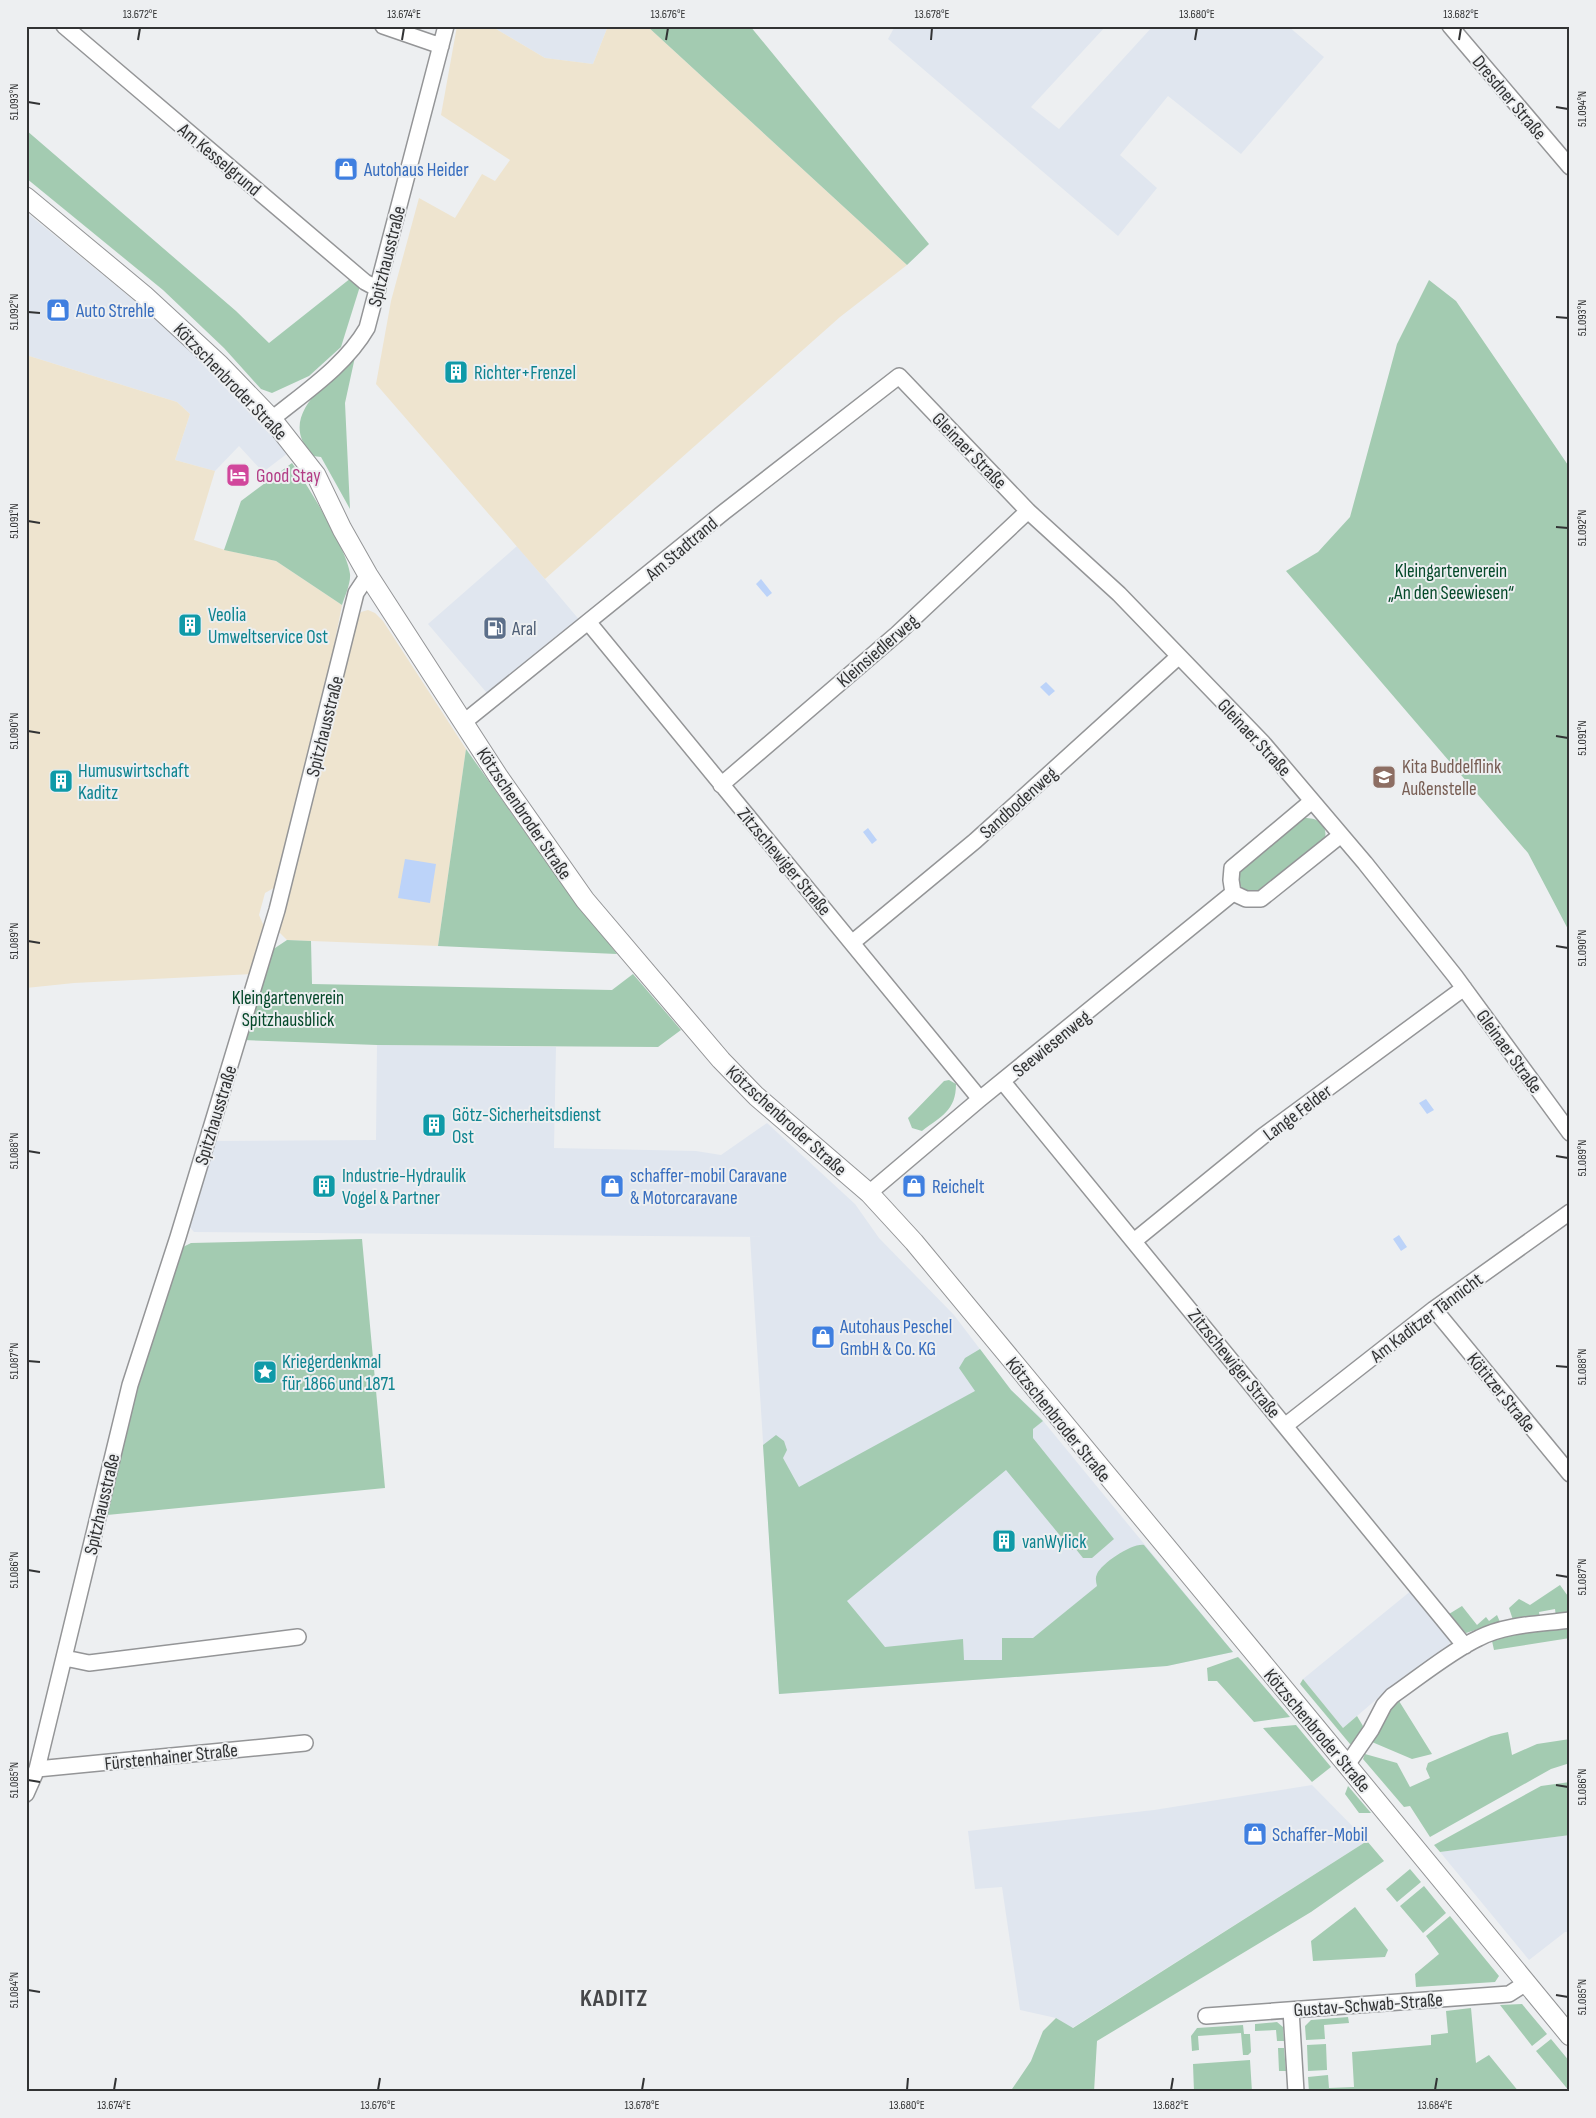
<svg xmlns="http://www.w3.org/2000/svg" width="1596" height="2118" viewBox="0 0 1596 2118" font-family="'Sofia Sans Condensed',sans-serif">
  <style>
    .built { fill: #e0e6ef }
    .industrial { fill: #eee4cf }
    .green { fill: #a3cbb1 }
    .water { fill: #bcd3f9 }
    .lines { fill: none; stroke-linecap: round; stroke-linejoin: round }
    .minor-casing { stroke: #949597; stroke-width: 18 }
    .tertiary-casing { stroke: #949597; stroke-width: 21 }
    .minor { stroke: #fff; stroke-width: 15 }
    .tertiary { stroke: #fff; stroke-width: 19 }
    .ticks { fill: none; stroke: #323334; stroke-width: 2 }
    .labels { text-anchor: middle; stroke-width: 4; stroke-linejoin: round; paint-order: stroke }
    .street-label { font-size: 19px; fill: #323334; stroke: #edeff1 }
    .shop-label { font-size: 19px; fill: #366cbe; stroke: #edeff1; text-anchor: start }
    .culture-label { font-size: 19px; fill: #0d838f; stroke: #edeff1; text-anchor: start }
    .hotel-label { font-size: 19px; fill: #b23c85; stroke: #edeff1; text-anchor: start }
    .park-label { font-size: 19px; fill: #05492a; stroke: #edeff1 }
    .service-label { font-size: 19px; fill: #4e5e75; stroke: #edeff1; text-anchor: start }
    .education-label { font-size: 19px; fill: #785e54; stroke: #edeff1; text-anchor: start }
    .district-label { font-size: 24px; font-weight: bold; letter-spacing: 1px; fill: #464749; stroke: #edeff1 }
    .neatline { fill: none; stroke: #323334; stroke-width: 2 }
    .ticks-label { font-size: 12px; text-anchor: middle; fill: #323334 }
  </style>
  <rect width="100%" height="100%" fill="#edeff1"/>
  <!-- built -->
  <path class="built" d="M 491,26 L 608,26 L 593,64 L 545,58 Z
    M 895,26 L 1106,26 L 1031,107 L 1059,129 L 1153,26 L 1288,26 L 1324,57 L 1241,154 L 1168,96 L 1120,155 L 1157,188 L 1118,236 L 888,39 Z
    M 26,212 L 136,302 L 187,348 L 288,453 L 263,472 L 239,446 L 215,471 L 175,460 L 190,414 L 177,402 L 26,355 Z
    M 517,546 L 587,629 L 498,706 L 428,624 Z
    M 377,1045 L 556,1047 L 554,1148 L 696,1151 L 721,1155 L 767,1123 L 855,1204 L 879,1238 L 954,1315 L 1011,1390 L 1039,1416 L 1233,1652 L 1167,1666 L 779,1694 L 750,1237 L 767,1237 L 194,1232 L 187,1224 L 213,1141 L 376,1140 Z
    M 1412,1590 L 1451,1641 L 1446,1650 L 1385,1692 L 1343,1728 L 1303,1679 Z
    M 1312,1785 L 1367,1841 L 1072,2028 L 1056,2018 L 1020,2010 L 1002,1887 L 975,1889 L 968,1831 L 1154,1810 Z
    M 1570,1835 L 1570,1932 L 1565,1932 L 1529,1960 L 1440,1852 Z"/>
  <!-- industrial -->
  <path class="industrial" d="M 457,26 L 491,26 L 545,58 L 593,64 L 608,26 L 647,26 L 907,265 L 840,317 L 545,579 L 376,384 L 391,301 L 419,198 L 455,218 L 482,174 L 495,181 L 510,160 L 441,115 Z
    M 26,355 L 177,402 L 190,414 L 175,460 L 215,471 L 194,540 L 225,550 L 276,561 L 342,605 L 325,692 L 279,885 L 265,893 L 259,915 L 266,931 L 253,974 L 74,983 L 26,988 Z
    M 368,610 L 375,613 L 383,621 L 466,749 L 438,946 L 287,940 L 277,930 L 287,902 L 355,621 L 361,612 Z"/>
  <!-- green -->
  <path class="green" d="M 647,26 L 750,26 L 929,244 L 907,265 Z
    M 26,130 L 236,311 L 269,343 L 351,278 L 361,283 L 341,347 L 309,376 L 272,393 L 261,389 L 224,348 L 163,290 L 26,178 Z
    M 1429,280 L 1456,301 L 1570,468 L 1570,933 L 1528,853 L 1286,571 L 1318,552 L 1350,517 L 1397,344 Z
    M 355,357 L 345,403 L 350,509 L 321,457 L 313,456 C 275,417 327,383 355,357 Z
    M 292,463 C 307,484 348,551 350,574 C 351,583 345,596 342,605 L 276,561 L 224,550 L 241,501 Z
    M 466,749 L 544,859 L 617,954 L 438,946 Z
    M 1301,818 C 1316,817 1328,822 1325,839 L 1259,893 L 1240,892 L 1236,873 Z
    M 287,940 L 311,941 L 312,984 L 612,990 L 633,974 L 681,1030 L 658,1047 L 377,1045 L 242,1040 L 269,952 Z
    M 949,1080 L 956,1084 C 956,1111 941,1116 922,1131 L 912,1128 L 908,1118 L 944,1081 Z
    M 362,1239 L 385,1488 L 107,1515 L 136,1388 L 181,1248 L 191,1243 Z
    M 980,1349 L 1011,1390 L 1043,1421 L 1033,1429 L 1033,1438 L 1114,1539 L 1092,1558 L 1083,1558 L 1075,1548 L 1072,1550 L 1006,1470 L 847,1601 L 885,1647 L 963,1639 L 964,1660 L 1002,1660 L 1002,1638 L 1033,1638 L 1097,1586 C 1096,1582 1095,1578 1097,1574 C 1102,1563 1132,1543 1144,1545 L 1233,1652 L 1167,1666 L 779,1694 L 763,1445 L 776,1435 L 784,1441 L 787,1450 L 783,1458 L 799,1487 L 975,1391 L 959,1368 L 965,1358 Z
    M 1560,1585 L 1570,1599 L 1570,1616 L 1556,1617 L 1555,1609 L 1539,1612 L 1540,1619 L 1513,1620 L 1509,1608 L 1519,1599 L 1530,1605 Z
    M 1462,1606 L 1477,1625 L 1486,1617 L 1489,1621 L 1497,1615 L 1500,1622 L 1466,1633 L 1449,1614 Z
    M 1570,1628 L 1570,1638 L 1494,1650 L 1492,1641 L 1512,1635 Z
    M 1238,1657 L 1242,1661 L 1290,1717 L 1254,1722 L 1217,1681 L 1208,1681 L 1207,1668 Z
    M 1303,1679 L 1343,1728 L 1357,1716 L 1363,1726 L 1355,1744 L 1350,1744 L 1300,1684 Z
    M 1399,1701 L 1432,1754 L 1412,1759 L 1372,1742 L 1386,1712 Z
    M 1296,1725 L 1331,1767 L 1312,1782 L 1263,1728 Z
    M 1508,1732 L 1512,1755 L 1537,1744 L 1570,1739 L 1570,1763 L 1551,1769 L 1430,1837 L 1410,1806 L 1404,1807 L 1363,1759 L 1365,1754 L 1397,1763 L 1410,1787 L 1430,1778 L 1426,1769 L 1428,1763 L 1491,1736 Z
    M 1570,1782 L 1570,1835 L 1440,1852 L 1434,1845 L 1541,1786 Z
    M 1348,1786 L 1371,1813 L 1359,1813 L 1345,1794 Z
    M 1367,1841 L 1384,1861 L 1311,1912 L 1097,2041 L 1094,2092 L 1010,2092 L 1031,2061 L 1043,2031 L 1056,2018 L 1073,2028 Z
    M 1410,1869 L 1421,1882 L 1397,1902 L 1386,1889 Z
    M 1424,1886 L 1446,1913 L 1423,1933 L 1400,1906 Z
    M 1355,1907 L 1388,1950 L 1385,1957 L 1313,1961 L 1311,1941 Z
    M 1450,1916 L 1499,1976 L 1495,1982 L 1416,1987 L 1415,1974 L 1439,1954 L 1426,1936 Z
    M 1522,2004 L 1547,2034 L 1532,2046 L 1500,2005 Z
    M 1471,2008 L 1476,2063 L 1489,2055 L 1519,2092 L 1309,2092 L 1308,2077 L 1328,2075 L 1329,2088 L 1354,2087 L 1352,2052 L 1431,2045 L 1431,2035 L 1448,2033 L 1446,2011 Z
    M 1348,2017 L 1349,2023 L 1324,2025 L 1325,2039 L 1306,2040 L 1305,2026 L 1311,2020 Z
    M 1277,2022 L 1283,2027 L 1284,2041 L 1277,2041 L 1276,2030 L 1255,2031 L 1255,2024 Z
    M 1243,2025 L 1244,2034 L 1250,2034 L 1251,2052 L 1248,2055 L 1243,2055 L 1241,2033 L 1198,2036 L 1199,2050 L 1192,2051 L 1191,2036 L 1197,2028 Z
    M 1551,2039 L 1570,2062 L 1570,2092 L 1536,2051 Z
    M 1326,2044 L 1327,2070 L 1308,2071 L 1307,2045 Z
    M 1278,2048 L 1284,2048 L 1286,2071 L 1279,2071 Z
    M 1250,2060 L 1252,2092 L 1194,2092 L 1193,2064 Z"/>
  <!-- water -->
  <path class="water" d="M 761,579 L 772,593 L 767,597 L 756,584 Z
    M 1046,682 L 1055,691 L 1049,696 L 1040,687 Z
    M 868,828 L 877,840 L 872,844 L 863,832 Z
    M 405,859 L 436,864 L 430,903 L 398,898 Z
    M 1426,1099 L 1434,1110 L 1427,1114 L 1419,1103 Z
    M 1399,1235 L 1407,1247 L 1401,1251 L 1393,1239 Z"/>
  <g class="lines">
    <!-- minor casing -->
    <g class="minor-casing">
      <path id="minor" d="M 64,26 L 365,282 L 378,289
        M 383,26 L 441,46
        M 1450,26 L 1570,167
        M 272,419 C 305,392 345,366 367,328 L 446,26
        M 589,623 L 980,1099
        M 464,722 L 724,512 L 899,376 L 1028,511 L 1119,594 L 1263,743 L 1365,863 L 1455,976 L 1570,1133
        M 721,785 L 897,634 L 1028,511
        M 1312,801 L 1232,868 L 1231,880 L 1233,893 L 1246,899 L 1261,899 L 1341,835
        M 853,942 L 975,841 L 1178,657
        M 1003,1082 L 1465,1646
        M 869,1193 L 980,1099 L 1233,893
        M 1134,1241 L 1263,1136 L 1464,988
        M 1434,1309 L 1570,1474
        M 1286,1425 L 1434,1309 L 1570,1212
        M 65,1658 L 89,1663 L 298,1637
        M 1347,1765 L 1371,1730 L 1384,1705 L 1392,1696 C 1418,1678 1451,1651 1479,1638 C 1506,1624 1540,1624 1570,1620
        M 37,1769 L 305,1743
        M 26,1794 L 37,1769 L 130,1385 L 178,1237 L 277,910 L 356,593 L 368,575
        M 1291,2010 L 1296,2092
        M 1206,2016 L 1509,1994 L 1526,1983"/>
    </g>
    <!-- tertiary casing -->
    <g class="tertiary-casing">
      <path id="tertiary" d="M 26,197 L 144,295 L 220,365 L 272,419 L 316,475 L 342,529 L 368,575 L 498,776 L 585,900 L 721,1060 L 756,1096 L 869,1193 L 914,1242 C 1132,1507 1353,1770 1570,2036"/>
    </g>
    <!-- minor -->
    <use href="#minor" class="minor"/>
    <!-- tertiary -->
    <use href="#tertiary" class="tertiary"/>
  </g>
  <!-- ticks -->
  <path class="ticks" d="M 138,40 L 140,28M 402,40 L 404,28M 666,40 L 668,28M 931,40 L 932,28M 1195,40 L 1197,28M 1459,40 L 1461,28M 28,102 L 40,104M 1556,107 L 1568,109M 28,312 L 40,313M 1556,317 L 1568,318M 28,521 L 40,523M 1556,527 L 1568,528M 28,731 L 40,733M 1556,736 L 1568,738M 28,941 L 40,943M 1556,946 L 1568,948M 28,1151 L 40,1153M 1556,1156 L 1568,1158M 28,1361 L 40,1362M 1556,1366 L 1568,1367M 28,1570 L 40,1572M 1556,1575 L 1568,1577M 28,1780 L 40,1782M 1556,1785 L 1568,1787M 28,1990 L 40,1992M 1556,1995 L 1568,1997M 114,2090 L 116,2078M 378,2090 L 380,2078M 642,2090 L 644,2078M 907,2090 L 908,2078M 1171,2090 L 1173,2078M 1435,2090 L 1437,2078"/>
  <!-- icons -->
  <defs>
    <g id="shop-square" transform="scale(1.25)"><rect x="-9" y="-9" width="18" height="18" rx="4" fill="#3f7fe0" stroke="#edeff1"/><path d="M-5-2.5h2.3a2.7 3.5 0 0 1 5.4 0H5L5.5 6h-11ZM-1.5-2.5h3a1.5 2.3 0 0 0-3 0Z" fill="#fff"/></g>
    <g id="building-square" transform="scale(1.25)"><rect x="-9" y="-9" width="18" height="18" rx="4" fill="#0f9aa8" stroke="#edeff1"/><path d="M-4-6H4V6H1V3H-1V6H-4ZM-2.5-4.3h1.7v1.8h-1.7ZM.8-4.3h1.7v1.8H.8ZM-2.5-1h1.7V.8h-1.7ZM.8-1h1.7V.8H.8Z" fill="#fff"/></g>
    <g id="hotel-square" transform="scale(1.25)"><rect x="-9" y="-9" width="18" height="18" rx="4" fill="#d1479c" stroke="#edeff1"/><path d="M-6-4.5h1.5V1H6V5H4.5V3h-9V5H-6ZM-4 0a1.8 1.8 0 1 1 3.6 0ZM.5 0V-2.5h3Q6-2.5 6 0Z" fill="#fff"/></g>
    <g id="fuel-square" transform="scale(1.25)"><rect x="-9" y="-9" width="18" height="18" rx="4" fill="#5c6f8a" stroke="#edeff1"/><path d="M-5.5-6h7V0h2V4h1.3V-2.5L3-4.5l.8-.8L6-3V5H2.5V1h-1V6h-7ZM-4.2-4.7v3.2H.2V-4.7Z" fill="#fff"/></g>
    <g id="school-square" transform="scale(1.25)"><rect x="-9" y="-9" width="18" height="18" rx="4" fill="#8d6e63" stroke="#edeff1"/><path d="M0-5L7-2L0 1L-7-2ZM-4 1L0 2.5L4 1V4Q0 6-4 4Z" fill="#fff"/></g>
    <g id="sight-square" transform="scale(1.25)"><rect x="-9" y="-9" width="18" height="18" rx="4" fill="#0f9aa8" stroke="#edeff1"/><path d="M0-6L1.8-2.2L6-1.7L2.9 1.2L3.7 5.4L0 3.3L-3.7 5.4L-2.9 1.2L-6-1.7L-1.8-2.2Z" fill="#fff"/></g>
  </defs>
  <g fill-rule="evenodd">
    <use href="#shop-square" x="346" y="169"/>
    <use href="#shop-square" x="58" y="310"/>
    <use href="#building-square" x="456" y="372"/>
    <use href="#hotel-square" x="238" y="475"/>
    <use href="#building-square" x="190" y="625"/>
    <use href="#fuel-square" x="495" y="628"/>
    <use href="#school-square" x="1384" y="777"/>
    <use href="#building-square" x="61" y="781"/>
    <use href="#building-square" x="434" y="1125"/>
    <use href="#building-square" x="324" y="1186"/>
    <use href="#shop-square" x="612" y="1186"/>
    <use href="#shop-square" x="914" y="1186"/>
    <use href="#shop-square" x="823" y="1337"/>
    <use href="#sight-square" x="265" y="1372"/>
    <use href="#building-square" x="1004" y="1541"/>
    <use href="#shop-square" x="1255" y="1834"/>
  </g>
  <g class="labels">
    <!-- street labels -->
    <g class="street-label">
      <text transform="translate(1510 97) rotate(50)" y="7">Dresdner Straße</text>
      <text transform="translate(220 159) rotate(40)" y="7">Am Kesselgrund</text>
      <text transform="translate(386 256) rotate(-76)" y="7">Spitzhausstraße</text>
      <text transform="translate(231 381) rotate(46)" y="7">Kötzschenbroder Straße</text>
      <text transform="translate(970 450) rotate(46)" y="7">Gleinaer Straße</text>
      <text transform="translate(681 548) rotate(-40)" y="7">Am Stadtrand</text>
      <text transform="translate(877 650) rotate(-41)" y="7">Kleinsiedlerweg</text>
      <text transform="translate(324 726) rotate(-76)" y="7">Spitzhausstraße</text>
      <text transform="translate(1255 737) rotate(47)" y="7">Gleinaer Straße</text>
      <text transform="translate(1018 802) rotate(-42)" y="7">Sandbodenweg</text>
      <text transform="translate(525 813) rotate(56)" y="7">Kötzschenbroder Straße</text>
      <text transform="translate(785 861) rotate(50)" y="7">Zitzschewiger Straße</text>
      <text transform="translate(1051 1043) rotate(-39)" y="7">Seewiesenweg</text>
      <text transform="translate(1510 1051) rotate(54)" y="7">Gleinaer Straße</text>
      <text transform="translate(1297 1112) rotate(-37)" y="7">Lange Felder</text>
      <text transform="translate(215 1115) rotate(-73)" y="7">Spitzhausstraße</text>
      <text transform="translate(787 1120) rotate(42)" y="7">Kötzschenbroder Straße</text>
      <text transform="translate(1426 1317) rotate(-37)" y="7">Am Kaditzer Tännicht</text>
      <text transform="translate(1235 1363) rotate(51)" y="7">Zitzschewiger Straße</text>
      <text transform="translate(1502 1392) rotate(51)" y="7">Kötitzer Straße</text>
      <text transform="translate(1059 1419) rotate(51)" y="7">Kötzschenbroder Straße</text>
      <text transform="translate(101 1504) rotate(-77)" y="7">Spitzhausstraße</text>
      <text transform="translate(1318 1730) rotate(50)" y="7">Kötzschenbroder Straße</text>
      <text transform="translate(171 1756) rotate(-6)" y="7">Fürstenhainer Straße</text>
      <text transform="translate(1368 2004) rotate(-4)" y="7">Gustav-Schwab-Straße</text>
    </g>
    <!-- shop labels -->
    <g class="shop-label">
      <text x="364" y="176">Autohaus Heider</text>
      <text x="76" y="317">Auto Strehle</text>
      <text x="630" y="1182">schaffer-mobil Caravane<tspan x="630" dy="22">&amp; Motorcaravane</tspan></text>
      <text x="932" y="1193">Reichelt</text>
      <text x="840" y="1333">Autohaus Peschel<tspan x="840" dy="22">GmbH &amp; Co. KG</tspan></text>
      <text x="1272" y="1841">Schaffer-Mobil</text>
    </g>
    <!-- culture labels -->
    <g class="culture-label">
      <text x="474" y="379">Richter+Frenzel</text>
      <text x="208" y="621">Veolia<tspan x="208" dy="22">Umweltservice Ost</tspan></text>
      <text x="78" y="777">Humuswirtschaft<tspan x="78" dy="22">Kaditz</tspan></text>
      <text x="452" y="1121">Götz-Sicherheitsdienst<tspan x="452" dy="22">Ost</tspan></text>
      <text x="342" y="1182">Industrie-Hydraulik<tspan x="342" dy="22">Vogel &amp; Partner</tspan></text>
      <text x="282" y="1368">Kriegerdenkmal<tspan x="282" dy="22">für 1866 und 1871</tspan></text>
      <text x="1022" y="1548">vanWylick</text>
    </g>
    <!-- hotel labels -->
    <g class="hotel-label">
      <text x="256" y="482">Good Stay</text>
    </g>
    <!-- park labels -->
    <g class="park-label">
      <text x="1451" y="577">Kleingartenverein<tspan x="1451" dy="22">„An den Seewiesen“</tspan></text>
      <text x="288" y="1004">Kleingartenverein<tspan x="288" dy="22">Spitzhausblick</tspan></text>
    </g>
    <!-- service labels -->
    <g class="service-label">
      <text x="512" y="635">Aral</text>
    </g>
    <!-- education labels -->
    <g class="education-label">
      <text x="1402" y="773">Kita Buddelflink<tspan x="1402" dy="22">Außenstelle</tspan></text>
    </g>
    <!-- district labels -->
    <g class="district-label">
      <text x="614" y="2006">KADITZ</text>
    </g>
  </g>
  <!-- border -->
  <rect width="1596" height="2118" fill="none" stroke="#edeff1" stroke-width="55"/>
  <rect x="28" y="28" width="1540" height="2062" class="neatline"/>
  <g class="ticks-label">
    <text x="140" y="18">13.672°E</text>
    <text x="404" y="18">13.674°E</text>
    <text x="668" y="18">13.676°E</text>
    <text x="932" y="18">13.678°E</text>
    <text x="1197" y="18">13.680°E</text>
    <text x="1461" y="18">13.682°E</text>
    <text transform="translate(14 102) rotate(-90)" y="4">51.093°N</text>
    <text transform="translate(1582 109) rotate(-90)" y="4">51.094°N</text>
    <text transform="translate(14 312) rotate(-90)" y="4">51.092°N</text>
    <text transform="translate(1582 318) rotate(-90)" y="4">51.093°N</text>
    <text transform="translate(14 521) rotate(-90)" y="4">51.091°N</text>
    <text transform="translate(1582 528) rotate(-90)" y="4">51.092°N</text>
    <text transform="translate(14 731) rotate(-90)" y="4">51.090°N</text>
    <text transform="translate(1582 738) rotate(-90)" y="4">51.091°N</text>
    <text transform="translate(14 941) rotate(-90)" y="4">51.089°N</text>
    <text transform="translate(1582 948) rotate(-90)" y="4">51.090°N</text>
    <text transform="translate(14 1151) rotate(-90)" y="4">51.088°N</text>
    <text transform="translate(1582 1158) rotate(-90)" y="4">51.089°N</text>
    <text transform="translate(14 1361) rotate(-90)" y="4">51.087°N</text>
    <text transform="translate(1582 1367) rotate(-90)" y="4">51.088°N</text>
    <text transform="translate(14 1570) rotate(-90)" y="4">51.086°N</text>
    <text transform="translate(1582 1577) rotate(-90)" y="4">51.087°N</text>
    <text transform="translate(14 1780) rotate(-90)" y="4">51.085°N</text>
    <text transform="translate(1582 1787) rotate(-90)" y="4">51.086°N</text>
    <text transform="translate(14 1990) rotate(-90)" y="4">51.084°N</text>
    <text transform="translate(1582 1997) rotate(-90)" y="4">51.085°N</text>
    <text x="114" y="2109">13.674°E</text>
    <text x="378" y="2109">13.676°E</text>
    <text x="642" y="2109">13.678°E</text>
    <text x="907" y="2109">13.680°E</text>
    <text x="1171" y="2109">13.682°E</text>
    <text x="1435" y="2109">13.684°E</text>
  </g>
</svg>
